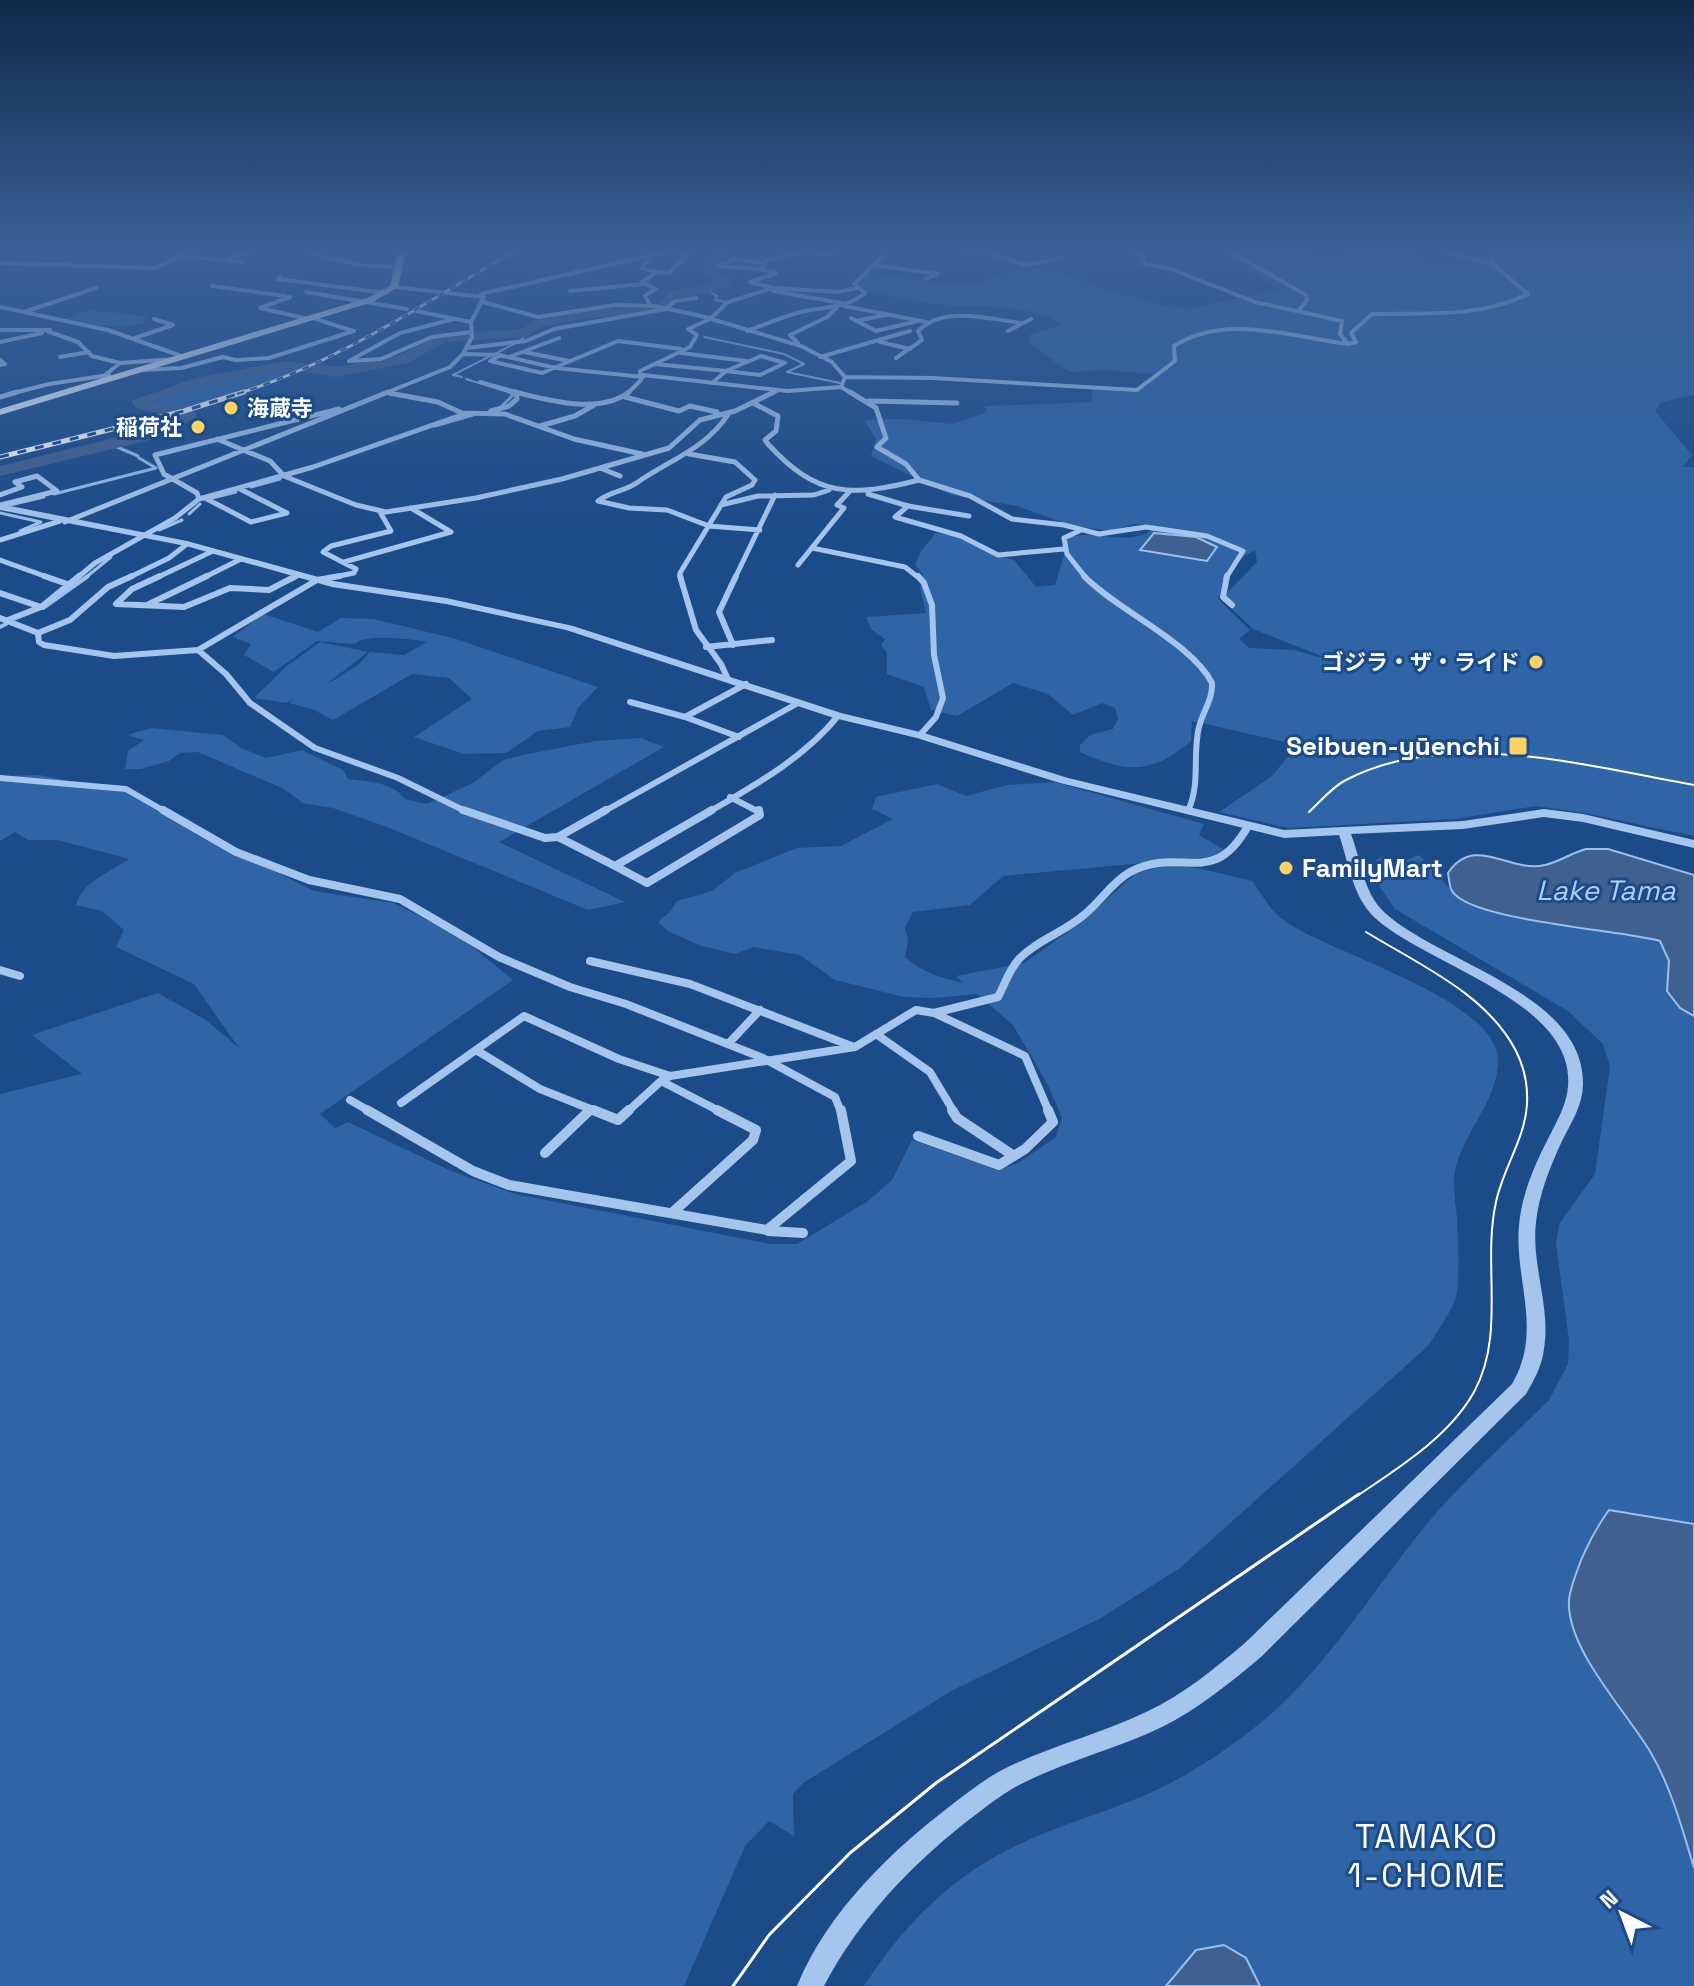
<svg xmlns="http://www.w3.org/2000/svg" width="1694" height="1986" viewBox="0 0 1694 1986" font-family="'Space Grotesk','Noto Sans JP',sans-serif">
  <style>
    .green { fill: #2f64a7; fill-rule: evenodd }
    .water { fill: #40618f; stroke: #9ac0ee; stroke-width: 2 }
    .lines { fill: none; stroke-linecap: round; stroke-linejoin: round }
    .stream-far2 { stroke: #9ac0ee; stroke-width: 2 }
    .stream-far1 { stroke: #9ac0ee; stroke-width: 3 }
    .stream { stroke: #9ac0ee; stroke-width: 4 }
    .river { fill: #40618f; fill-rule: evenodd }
    .minor-far4 { stroke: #a6c5ec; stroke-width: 4 }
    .minor-far3 { stroke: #a6c5ec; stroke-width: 5 }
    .minor-far2 { stroke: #a6c5ec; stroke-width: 6 }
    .minor-far1 { stroke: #a6c5ec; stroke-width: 8 }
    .minor { stroke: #a6c5ec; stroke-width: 10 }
    .tertiary { fill: #a6c5ec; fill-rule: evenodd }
    .primary { fill: #ecf3ff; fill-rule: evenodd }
    .tram-far1 { stroke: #fff; stroke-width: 2 }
    .tram { stroke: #fff; stroke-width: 3 }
    .rail-far1-casing { stroke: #fff; stroke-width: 3 }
    .rail-casing { stroke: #fff; stroke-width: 5 }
    .rail-far1 { stroke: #1c4b89; stroke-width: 2; stroke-dasharray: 7; stroke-linecap: butt }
    .rail { stroke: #1c4b89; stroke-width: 3; stroke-dasharray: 9; stroke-linecap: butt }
    .poi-dot { fill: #fcd264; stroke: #1c4b89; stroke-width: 3 }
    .labels { text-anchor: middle; stroke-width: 6; stroke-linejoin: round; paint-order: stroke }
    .far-poi-label { font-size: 22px; font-weight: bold; fill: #fff; stroke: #1c4b89; text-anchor: end }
    .poi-label { font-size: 26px; font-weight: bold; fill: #fff; stroke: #1c4b89; text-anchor: end }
    .water-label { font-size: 28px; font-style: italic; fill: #b2cff3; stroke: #1c4b89 }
    .near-neighbourhood-label { font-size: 34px; letter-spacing: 2px; fill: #fff; stroke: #1c4b89 }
  </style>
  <rect width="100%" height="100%" fill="#1c4b89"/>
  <!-- green -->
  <path class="green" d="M 1230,250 L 1295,250 L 1293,253 L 1336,256 L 1353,250 L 1405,250 L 1424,255 L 1423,260 L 1446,264 L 1463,259 L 1475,262 L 1495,250 L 1694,250 L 1694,395 L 1661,402 L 1655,411 L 1692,455 L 1683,467 L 1694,467 L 1694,836 L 1585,813 L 1536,806 L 1455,819 L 1288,828 L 1219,812 L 1271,777 L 1298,745 L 1192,721 L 1191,741 C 1151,775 1127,773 1080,752 L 1080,745 L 1090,735 L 1113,729 L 1118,719 L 1115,708 L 1102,703 L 1073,715 L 1048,694 L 1013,683 L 957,716 L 931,710 L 924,687 L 887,674 L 887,653 L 881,645 L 885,639 L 872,630 L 866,617 L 926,613 L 920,587 L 923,574 L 915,565 L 921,551 L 936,533 L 959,536 L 996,555 L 1014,560 L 1036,587 L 1055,585 L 1065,552 L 1065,539 C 1092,527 1124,547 1150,531 L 1152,525 L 1134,524 L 1110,531 L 1069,525 L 1017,506 L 951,495 L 871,456 L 876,439 L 864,420 L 905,419 L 952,424 L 985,413 L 987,410 L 984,407 L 987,406 L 1092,402 L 1092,389 L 1137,390 L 1156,374 L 1104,370 L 1069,372 L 1031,344 L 1029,335 L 1062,325 C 1028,301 973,309 934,304 C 911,301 889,294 866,291 L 857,284 L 867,272 L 954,286 L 975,285 L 1020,268 L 1049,268 L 1114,292 L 1170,307 L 1191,309 L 1281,289 L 1244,268 L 1271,263 L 1256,263 ZM 1255,550 L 1257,562 L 1221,599 L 1253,629 L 1339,663 L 1294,650 L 1249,648 L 1239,639 L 1250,630 L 1218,599 L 1231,564 Z
    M 91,310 L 144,316 L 149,318 L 141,320 L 147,323 C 120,330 94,325 67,318 Z
    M 289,368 L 296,370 L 263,385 L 189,407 L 178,409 L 148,404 L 187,388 Z
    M 263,614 L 318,632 L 341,618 L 374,619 L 456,639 L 598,687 L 578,708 L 570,727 L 538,731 L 506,753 L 464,754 L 414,737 L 472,699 L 449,678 L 412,674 L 333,720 L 312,709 L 289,703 L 294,699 L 286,703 L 254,698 L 287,666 L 320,642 L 368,652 L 324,686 L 358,665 L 370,652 L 404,655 L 427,642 C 414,639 364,633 355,644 L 317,641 L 274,672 L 244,655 L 251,644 L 233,637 Z
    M 151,728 L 223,735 L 241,748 L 266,758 L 302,750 L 343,770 L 348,779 C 367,781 395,783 405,799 L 427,804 L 473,783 L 503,760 L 523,755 L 595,741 L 641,738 L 664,747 L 499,842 L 625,902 L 588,910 L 387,827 L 333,808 L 303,803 L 284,789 L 198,752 L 180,753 L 169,761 L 141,769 L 125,769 L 128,751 L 144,740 L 127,735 Z
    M 39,775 L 129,793 L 178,823 L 314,891 L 393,903 L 459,936 L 513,980 L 320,1114 L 335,1128 L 348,1122 L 449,1170 L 515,1194 L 770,1244 L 797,1244 L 868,1201 L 892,1180 L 912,1140 L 997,1170 L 1018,1163 L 1056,1137 L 1062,1118 L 1048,1085 L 1013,1025 L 977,994 L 934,998 L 904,997 L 835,980 L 800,955 L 753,947 L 735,954 L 702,946 L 669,932 L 658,922 L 670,912 L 677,901 L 712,891 L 735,873 L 797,848 L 841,846 L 893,819 L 872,809 L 876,797 L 937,784 L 966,796 L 1007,785 L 1054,782 L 1204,824 L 1199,835 L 1226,851 L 1219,856 L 1003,876 L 970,905 L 913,912 L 905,928 L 908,940 L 905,957 C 922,972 941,978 963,983 L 956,976 L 1024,963 L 1081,923 L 1137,872 L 1168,865 L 1197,868 L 1252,881 C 1261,893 1270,910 1282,919 C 1328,954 1505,1000 1498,1065 C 1495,1104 1463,1133 1455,1171 C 1452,1185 1456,1204 1457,1219 C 1458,1238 1461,1288 1454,1303 C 1447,1318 1437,1331 1429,1345 L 1180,1568 L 1101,1618 L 953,1690 L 803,1783 L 793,1794 L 794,1836 L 769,1821 L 745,1846 L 684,1986 L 0,1986 L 0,1094 L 82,1074 L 32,1035 L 158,993 L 206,1020 L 239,1048 L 194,984 L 116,947 L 124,930 L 102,911 L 76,905 C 82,881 111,872 129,859 L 58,840 L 28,840 L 15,832 L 0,841 L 0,776 Z
    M 1419,855 L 1452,891 L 1500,912 L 1545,924 L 1634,933 L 1660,941 L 1669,961 L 1667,991 L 1680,1008 L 1694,1016 L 1694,1524 L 1609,1511 L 1594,1529 L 1572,1584 L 1605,1683 L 1651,1754 L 1683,1826 L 1694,1868 L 1694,1986 L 1260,1986 L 1246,1958 L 1174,1974 L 1166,1986 L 864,1986 C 898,1933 941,1887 996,1856 C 1046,1828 1101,1815 1152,1792 C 1193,1773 1230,1748 1264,1720 C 1327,1667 1371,1593 1422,1530 C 1460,1483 1507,1442 1549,1400 L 1568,1364 L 1569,1340 L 1556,1244 L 1559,1224 L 1595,1174 L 1610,1066 L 1603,1044 L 1568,1011 L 1395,909 L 1376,881 L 1375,861 L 1382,856 L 1396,864 Z"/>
  <!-- water -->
  <path class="water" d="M 1154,533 L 1196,537 L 1217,547 L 1207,561 L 1140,550 Z
    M 1586,849 L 1608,849 L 1694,875 L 1694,1016 L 1680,1008 L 1667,991 L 1669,961 L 1660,941 C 1623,930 1470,921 1452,891 C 1449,886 1449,877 1448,873 C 1475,833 1510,874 1545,865 C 1559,862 1571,853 1586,849 Z
    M 1609,1510 L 1694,1524 L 1694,1868 C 1682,1828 1672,1790 1651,1753 C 1627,1712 1565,1648 1569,1599 C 1571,1585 1577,1571 1582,1558 C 1590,1540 1597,1526 1609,1510 Z
    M 1224,1945 L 1246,1958 L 1260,1986 L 1166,1986 L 1196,1950 Z"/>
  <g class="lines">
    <!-- stream-far2 -->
    <path class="stream-far2" d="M 706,290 L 717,296 L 715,300 L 726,302 L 721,306
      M 704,337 L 784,354 L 804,364 L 787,372 L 840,383
      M 462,377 L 453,375 L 520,341 L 527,333
      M 466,379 L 514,394"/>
    <!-- stream-far1 -->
    <path class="stream-far1" d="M 502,406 L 514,394 L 509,392
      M 435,426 L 473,415
      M 110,444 L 138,456
      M 251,487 L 280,479
      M 54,494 L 156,468 L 139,458
      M 212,498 L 236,492
      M 10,505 L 44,497
      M 0,513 L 41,522 L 20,531
      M 189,514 L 200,504
      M 159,530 L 182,520
      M 85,578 L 111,557"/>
    <!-- stream -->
    <path class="stream" d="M 43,608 L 88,576
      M 0,627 L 6,624"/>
    <!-- river -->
    <path class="river" d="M 718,250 L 735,252 L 710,265 L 730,279 L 730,285 L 711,293 L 679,297 L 670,309 L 660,313 L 588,318 L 543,326 L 527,337 L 445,342 L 408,363 L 336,377 L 285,369 L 204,385 L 151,402 L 196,412 L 196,418 L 146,441 L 0,476 L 0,466 L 134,433 L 173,416 L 136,408 L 131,401 L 196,378 L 285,361 L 336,367 L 398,356 L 442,334 L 523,329 L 534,320 L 588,310 L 653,306 L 660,303 L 670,291 L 703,286 L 716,281 L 695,264 Z"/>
    <!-- minor-far4 -->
    <path class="minor-far4" d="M 978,250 L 1025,265 L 1062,258
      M 1132,250 L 1144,258 L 1142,263 L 1171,269 L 1255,302 L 1342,321 L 1340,334 L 1348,344
      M 1227,250 L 1306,295 L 1307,300 L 1299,310
      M 963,251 L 970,250
      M 309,253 L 360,265 L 401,267
      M 808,253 L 830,255 L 841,250
      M 181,256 L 242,262
      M 230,258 L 255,250
      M 649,261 L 641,268 L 657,272 L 642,282 L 656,289 L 645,296 L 650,305
      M 0,263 L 155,268 L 193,250
      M 1493,264 L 1492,257 L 1499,250
      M 875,265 L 938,274 L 926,279
      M 759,269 L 718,266 L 734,259 L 765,264
      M 657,272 L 669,273 L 689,254 L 670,253
      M 280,277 L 278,279 L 386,293
      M 212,286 L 285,296
      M 773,288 L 837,292 L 857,288
      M 570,291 L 643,284
      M 773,291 L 842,303
      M 306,292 L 407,309
      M 481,294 L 675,250
      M 290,297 L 260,308 L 308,319
      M 483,302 L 538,317 L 615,305 L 656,306 L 705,317 L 801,346 L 832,362 L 845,377
      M 844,306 L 926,322
      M 0,307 L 108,330 L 184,357
      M 416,311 L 471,322
      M 24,312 L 96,288
      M 313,318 L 353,331
      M 851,318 L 876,331 L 918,321
      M 454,319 L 400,333 L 349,361 L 381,359 L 432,337 L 471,332
      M 856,321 L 886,315
      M 0,330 L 50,330 L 47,331 L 78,342 L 92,356 L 120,363 L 105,375
      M 747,331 C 763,325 780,318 797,313 C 820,306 845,310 865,293 L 854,284 L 884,255 L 879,250
      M 1008,331 L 1031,319
      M 135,338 L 173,325 L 154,319
      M 0,342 L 42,333
      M 880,342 L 910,349
      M 798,343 L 790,335 L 827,317 L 837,307
      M 466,348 L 526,341 L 554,329 L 666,309 L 675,301 L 696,298
      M 524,352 L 569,361
      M 681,353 L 746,361
      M 463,354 L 499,355 L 556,368 L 643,377
      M 501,355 L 490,361 L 542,373 L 618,341 L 681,349
      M 761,356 L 785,363 L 760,375 L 726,371 Z
      M 60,357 L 89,352
      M 509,357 L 559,338
      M 820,357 L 910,331
      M 896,358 L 922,340 L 918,331 C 943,305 990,319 1021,323
      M 0,360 L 5,364 L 0,365
      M 120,363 L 175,359
      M 655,364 L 726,371
      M 140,370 L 181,368 L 223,357 L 236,360 L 269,358 L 354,331
      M 643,375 L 787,391 L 841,387 L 845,377 L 933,378 L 1137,390 L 1175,361 L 1174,346 C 1226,313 1292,337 1348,344 L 1356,342 L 1351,333 L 1372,314 C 1424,313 1480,318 1528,294 L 1493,264 L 1448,253
      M 480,382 L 523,394
      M 712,383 L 726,371
      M 841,387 L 853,394
      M 389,393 L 397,394
      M 10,394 L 49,384 L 109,375
      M 383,394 L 450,367 L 463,354 L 472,337 L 471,322 L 484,297 L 394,287
      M 627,394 L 641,380 L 640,371 L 690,347 L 697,335 L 688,329 L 710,319 L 728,302 L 773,288 L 750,282 L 777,273 L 759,269 L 765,266 L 765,260 L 812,250
      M 770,394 L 777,391"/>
    <!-- minor-far3 -->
    <path class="minor-far3" d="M 515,392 C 548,400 599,415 629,392
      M 850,392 L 876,408 L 886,438 L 877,447 L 906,464 L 919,480 L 970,496 L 1012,519 L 1064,525 L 1099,534 L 1146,527 L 1207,536 L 1243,551 L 1226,578
      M 389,393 L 438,402 L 462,413 L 505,414 L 574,439 L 642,454
      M 0,397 L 17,392
      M 625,397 L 679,411 L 690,406 L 717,412
      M 869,401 L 957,403
      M 753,403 L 778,416 L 776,431 L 765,440 L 768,444 C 817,498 852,497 919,480
      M 491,411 L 509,406 L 517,399 L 516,392
      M 729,413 C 706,449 671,459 638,482 C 626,491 611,491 598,501 L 629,508 L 667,510 L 709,526 L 760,530
      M 540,426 L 575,416 L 594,405
      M 217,439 L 270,461 L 284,476 L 356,505 L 386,512 L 476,498 L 562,479 L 669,448 L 700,420 L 735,411 L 774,392
      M 600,468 L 620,476
      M 868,494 L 908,506 L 969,516
      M 0,495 L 22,487 L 15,482 L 37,476 L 57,491 L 0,505
      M 205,498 L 251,522 L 287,513 L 240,489
      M 199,499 L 197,493 L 164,474 L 155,455 L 339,409
      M 721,505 L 758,496 L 814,495 L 829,490
      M 908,506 L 895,517 L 961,536 L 998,555 L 1064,549
      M 65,522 L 388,392
      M 1079,531 L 1064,538 L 1067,554 L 1086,578
      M 0,540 L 60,521
      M 812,548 L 905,567 L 919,578
      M 0,560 L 50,578
      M 344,562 L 451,532 L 411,508
      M 798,565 L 844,508 L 837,505 L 849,492
      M 77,578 L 95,563 L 175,518 L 199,499 L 313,467 L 467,413
      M 128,578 L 169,558 L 187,544
      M 156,578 L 213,551
      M 203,578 L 241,559
      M 293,578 L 296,576
      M 329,578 L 354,573 L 356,569 L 323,552 L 331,546 L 391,531 L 380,512
      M 681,578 L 680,573 L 726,497 L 752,485 L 755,480 L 735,462 L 689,454
      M 735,578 L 775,495"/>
    <!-- minor-far2 -->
    <path class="minor-far2" d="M 44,576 L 70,585
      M 160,576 L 132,589 L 116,604 L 184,607 L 230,588 L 269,590 L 296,576
      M 680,576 L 696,630 L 721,664 L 727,677
      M 918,576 L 924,583 L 932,605 L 934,655 L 943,698 L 936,717 L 920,735
      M 1084,576 C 1117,610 1192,643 1212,683 C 1213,699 1203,711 1199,727 C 1192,755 1201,783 1188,811
      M 1227,576 L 1223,597 L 1232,605
      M 0,593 L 41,607
      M 149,604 L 207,576
      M 0,618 L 38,633 L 39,642 L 44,645 L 114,656 L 198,650 L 317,580 L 340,576
      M 8,620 L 41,607 L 79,576
      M 38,633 L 70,620 L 108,587 L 132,576
      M 733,645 L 719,612 L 736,576
      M 706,647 L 772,640
      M 198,650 L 226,674 L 250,703 L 315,748 L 398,778 L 467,812
      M 630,702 L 685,717 L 739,737
      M 685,717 L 746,684
      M 0,778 L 126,789 L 166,812
      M 730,797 L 759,812
      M 603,812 L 798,703
      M 709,812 C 755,785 804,758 838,716"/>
    <!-- minor-far1 -->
    <path class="minor-far1" d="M 163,810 L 236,852 L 309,880 L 400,899 L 499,957 L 570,987 L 626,1004 L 763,1058 L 835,1097 L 841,1112
      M 463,810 L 545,838 L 558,837 L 606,810
      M 558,837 L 615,866 L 712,810
      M 615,866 L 647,883 L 760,815 L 759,810
      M 590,961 L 690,984 L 854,1047
      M 0,970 L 20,976
      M 934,1013 L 1025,1056 L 1049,1112
      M 876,1034 L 930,1072 L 954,1112
      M 729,1043 L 760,1010
      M 476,1050 L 540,1089 L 598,1112
      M 670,1076 L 661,1081 L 721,1112
      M 350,1100 L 371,1112
      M 401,1103 L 524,1016 L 619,1059 L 670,1076 L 855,1047 L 916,1010 L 934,1013 L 998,997 C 1005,984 1009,970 1019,959 C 1037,940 1065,932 1085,914 C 1101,901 1112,882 1130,872 C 1181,845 1212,890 1248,826
      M 588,1112 L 590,1110
      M 627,1112 L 661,1081"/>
    <!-- minor -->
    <path class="minor" d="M 367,1110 L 473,1171 L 509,1185 L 767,1230 L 851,1161 L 841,1110
      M 593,1110 L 618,1120 L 629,1110
      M 952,1110 L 957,1118 L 1014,1156
      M 918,1136 L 999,1165 L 1025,1149 L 1053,1122 L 1048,1110
      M 545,1153 L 590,1110
      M 673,1212 L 753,1140 L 756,1130 L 717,1110
      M 768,1231 L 803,1233"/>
    <!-- tertiary -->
    <path class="tertiary" d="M 0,504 L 187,541 L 333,581 L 446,598 L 573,626 L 841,713 L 924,733 L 1068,778 L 1284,830 L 1463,821 L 1544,809 L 1583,814 L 1694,840 L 1694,848 L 1583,822 L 1544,817 L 1463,829 L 1351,834 C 1361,860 1363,892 1384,912 C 1439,963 1584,993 1583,1084 C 1583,1105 1571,1123 1562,1141 C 1550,1167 1539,1194 1536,1222 C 1531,1265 1551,1307 1544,1349 C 1542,1366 1534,1380 1526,1394 L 1261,1657 C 1230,1683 1198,1709 1162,1727 C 1116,1749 1066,1761 1021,1784 C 1001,1794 984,1809 966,1822 C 908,1868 858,1921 824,1986 L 797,1986 C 828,1911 891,1851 954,1803 C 970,1791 986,1778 1004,1769 C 1050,1746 1100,1734 1146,1712 C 1183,1695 1214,1669 1245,1643 L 1512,1384 C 1545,1328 1511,1275 1520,1217 C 1524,1189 1536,1162 1549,1137 C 1557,1121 1567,1104 1568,1086 C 1575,1001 1426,965 1375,918 C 1352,896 1349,863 1339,835 L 1284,838 L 1060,783 L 917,738 L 834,718 L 566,630 L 446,604 L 332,587 L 186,546 L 0,510 Z"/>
    <!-- primary -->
    <path class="primary" d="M 402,250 L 411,250 L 405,256 L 398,287 L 373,302 L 0,415 L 0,409 L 367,298 L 390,286 L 397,255 Z"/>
    <!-- tram-far1 -->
    <path class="tram-far1" d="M 1309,812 C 1320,802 1332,787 1346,780 C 1447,727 1588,766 1694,785
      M 1357,1496 C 1398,1468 1449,1437 1474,1392 C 1506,1334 1482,1264 1496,1202 C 1503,1168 1525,1139 1527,1104 C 1528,1086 1524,1067 1516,1051 C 1487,994 1418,964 1366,932"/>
    <!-- tram -->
    <path class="tram" d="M 733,1986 L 769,1935 L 850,1853 L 936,1783 L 1359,1494"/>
    <!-- rail-far1 casing -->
    <g class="rail-far1-casing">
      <path id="rail-far1" d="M 237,394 C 337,363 426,302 516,250"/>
    </g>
    <!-- rail casing -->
    <g class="rail-casing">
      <path id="rail" d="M 0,457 L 184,411 L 244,392"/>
    </g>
    <!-- rail-far1 -->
    <use href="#rail-far1" class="rail-far1"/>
    <!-- rail -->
    <use href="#rail" class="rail"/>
  </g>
  <!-- sky -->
  <linearGradient id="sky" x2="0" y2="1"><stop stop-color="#0f294b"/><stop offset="0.47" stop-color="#3a6197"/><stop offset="1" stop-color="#3a6197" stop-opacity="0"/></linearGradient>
  <rect width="1694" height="528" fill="url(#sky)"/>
  <!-- markers -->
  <g class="poi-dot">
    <circle cx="231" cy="408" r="8"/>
    <circle cx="198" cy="427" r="8"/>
    <circle cx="1536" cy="662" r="8"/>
    <rect x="1508" y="736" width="20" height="20" rx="4"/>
    <circle cx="1286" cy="868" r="8"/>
  </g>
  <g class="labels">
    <!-- far-poi labels -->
    <g class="far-poi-label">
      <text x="247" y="416" text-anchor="start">海蔵寺</text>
      <text x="182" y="435">稲荷社</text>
      <text x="1520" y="670">ゴジラ・ザ・ライド</text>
    </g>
    <!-- poi labels -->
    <g class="poi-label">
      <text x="1500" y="755">Seibuen-yūenchi</text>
      <text x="1302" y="877" text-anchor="start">FamilyMart</text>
    </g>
    <!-- water labels -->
    <g class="water-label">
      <text x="1606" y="900">Lake Tama</text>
    </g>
    <!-- near-neighbourhood labels -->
    <g class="near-neighbourhood-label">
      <text x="1427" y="1848">TAMAKO<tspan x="1427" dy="39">1-CHOME</tspan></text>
    </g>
  </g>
  <!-- north arrow -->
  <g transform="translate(1622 1914) rotate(318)" stroke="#1c4b89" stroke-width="6" paint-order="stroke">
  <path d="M0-6L14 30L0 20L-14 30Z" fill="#ffffff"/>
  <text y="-12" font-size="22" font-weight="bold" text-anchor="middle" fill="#ffffff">N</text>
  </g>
</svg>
